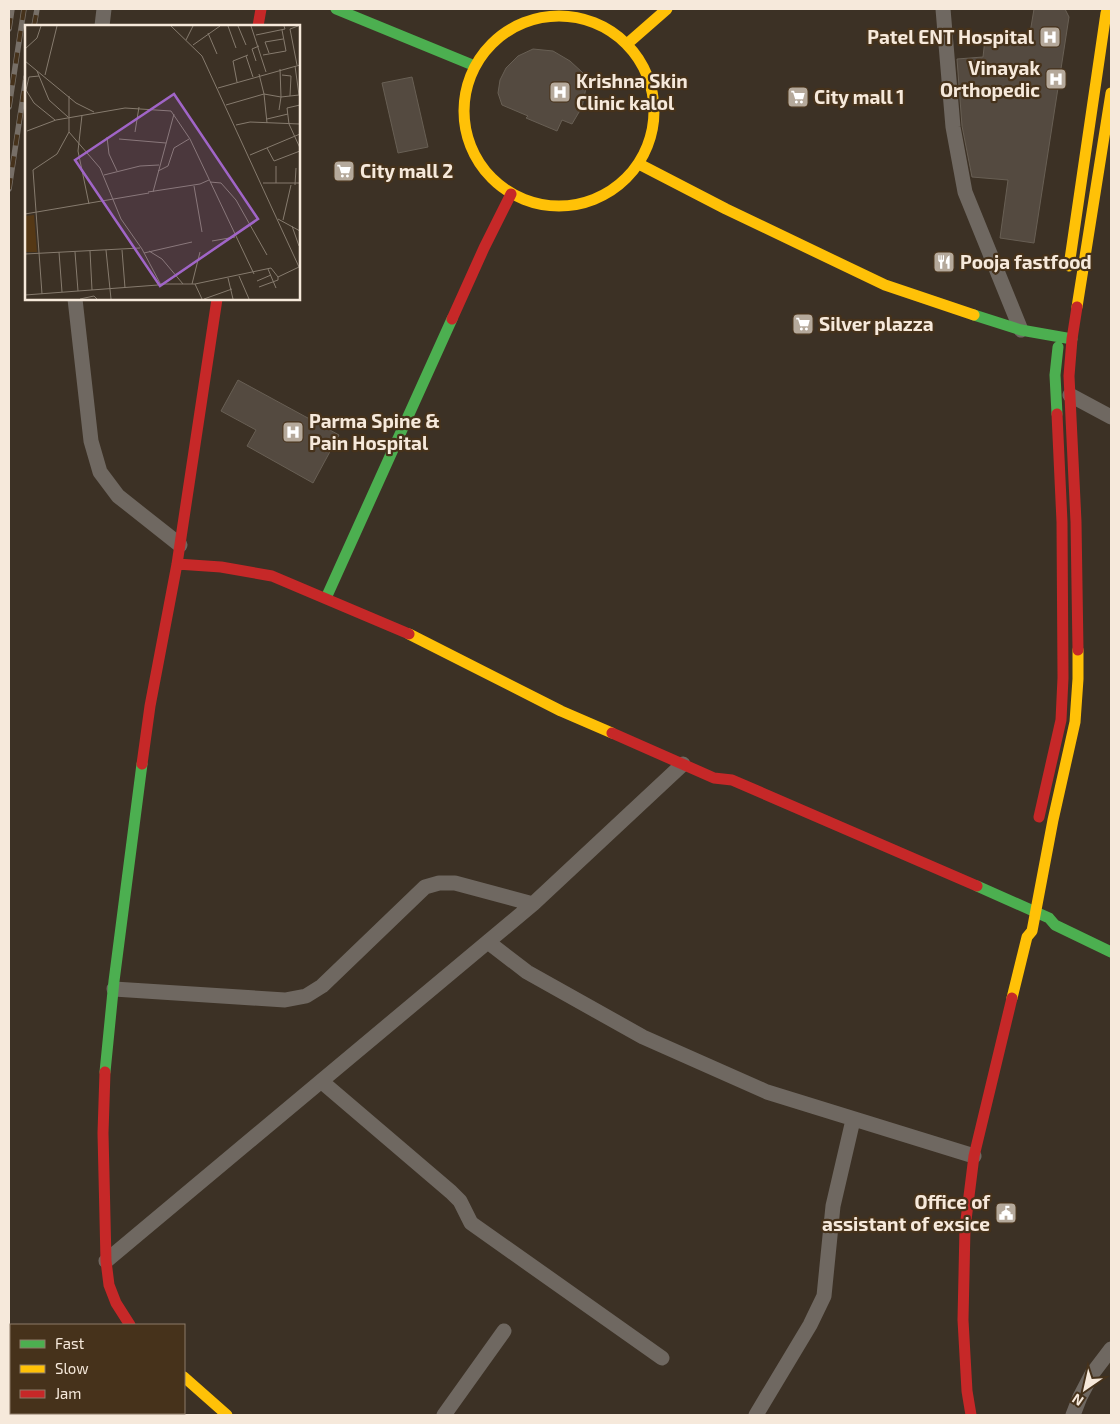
<svg xmlns="http://www.w3.org/2000/svg" width="1120" height="1424" viewBox="0 0 1120 1424" font-family="'Exo 2',sans-serif">
  <style>
    .building { fill: #544a40; stroke: #685f54 }
    .lines { fill: none; stroke-linecap: round; stroke-linejoin: round }
    .street { stroke: #6f6861; stroke-width: 15 }
    .fast { stroke: #4caf50; stroke-width: 11 }
    .slow { stroke: #ffc107; stroke-width: 11 }
    .jam { stroke: #c62828; stroke-width: 11 }
    .rail-casing { stroke: #776f67; stroke-width: 5.5 }
    .rail { stroke: #46321b; stroke-width: 4; stroke-dasharray: 11; stroke-linecap: butt }
    .labels { text-anchor: middle; stroke-width: 4.5; stroke-linejoin: round; paint-order: stroke }
    .poi-label { font-size: 19px; font-weight: bold; fill: #f6e9db; stroke: #46321b; text-anchor: start }
    .inset-road { fill: none; stroke: #867b6e; stroke-width: 1 }
    .view { fill: #a065c7; fill-opacity: 0.15; stroke: #a065c7; stroke-width: 2.5 }
    .inset-edge { fill: none; stroke: #f6e9db; stroke-width: 2.5 }
  </style>
  <rect width="100%" height="100%" fill="#3c3125"/>
  <!-- building -->
  <path class="building" d="M 1034,9 L 1065,9 L 1069,17 L 1034,243 L 1000,238 L 1008,180 L 972,177 L 962,126 L 957,59 L 983,57 L 985,39 L 1029,39 Z
    M 533,49 L 553,51 L 570,61 L 583,73 L 586,88 L 582,107 L 572,124 L 562,120 L 557,131 L 526,118 L 528,116 L 502,105 L 498,93 L 500,80 L 506,68 L 518,56 Z
    M 412,77 L 428,147 L 398,153 L 382,83 Z
    M 238,380 L 339,435 L 313,483 L 247,446 L 256,430 L 221,411 Z"/>
  <g class="lines">
    <!-- street -->
    <path class="street" d="M 943,9 L 953,127 L 965,192 L 1021,330
      M 102,26 L 104,9
      M 75,299 L 91,441 L 100,472 L 118,496 L 180,545
      M 1070,395 L 1111,417
      M 488,942 L 527,972 L 643,1037 L 767,1092 L 974,1156
      M 114,989 L 285,1000 L 306,996 L 322,986 L 425,887 L 439,883 L 455,883 L 533,904
      M 321,1081 L 451,1192 L 460,1201 L 471,1223 L 662,1358
      M 106,1261 L 533,904 L 683,764
      M 444,1415 L 504,1331
      M 756,1415 L 810,1325 L 824,1296 L 833,1206 L 853,1120
      M 1073,1415 L 1080,1397 L 1092,1374 L 1111,1349"/>
    <!-- fast -->
    <path class="fast" d="M 336,9 L 475,66
      M 974,315 L 1021,330 L 1072,339
      M 1057,414 L 1055,375 L 1058,347
      M 326,598 L 452,319
      M 977,886 L 1049,918 L 1055,925 L 1111,952
      M 105,1072 L 114,981 L 142,764"/>
    <!-- slow -->
    <path class="slow" d="M464 111a95 95 0 1 1 190 0a95 95 0 1 1-190 0Z
      M 627,44 L 667,9
      M 639,164 L 726,209 L 885,285 L 974,315
      M 1069,266 L 1106,13
      M 1077,307 L 1111,93
      M 409,634 L 561,711 L 612,733
      M 1012,998 L 1027,937 L 1032,931 L 1053,820 L 1075,722 L 1078,679 L 1078,650
      M 184,1377 L 227,1415"/>
    <!-- jam -->
    <path class="jam" d="M 258,26 L 261,9
      M 1077,307 L 1072,339 L 1069,376 L 1076,522 L 1078,650
      M 452,319 L 484,248 L 511,194
      M 177,564 L 221,567 L 272,576 L 409,634
      M 612,733 L 714,778 L 732,780 L 977,886
      M 142,764 L 150,706 L 177,564 L 217,299
      M 1039,817 L 1061,720 L 1063,678 L 1062,522 L 1057,414
      M 105,1072 L 103,1133 L 106,1261 L 109,1285 L 116,1303 L 130,1325
      M 971,1415 L 967,1391 L 963,1320 L 965,1228 L 974,1156 L 1012,998"/>
    <!-- rail casing -->
    <g class="rail-casing">
      <path id="rail" d="M 34,26 L 37,9
        M 9,29 L 12,9
        M 9,107 L 24,9
        M 9,189 L 26,77"/>
    </g>
    <!-- rail -->
    <use href="#rail" class="rail"/>
  </g>
  <!-- icons -->
  <defs>
    <g id="hospital-square" transform="scale(1.125)"><rect x="-9" y="-9" width="18" height="18" rx="4" fill="#b5a99b" stroke="#46321b"/><path d="M-5-5h3v3.5h4V-5h3V5h-3V1.5h-4V5h-3Z" fill="#fff"/></g>
    <g id="supermarket-square" transform="scale(1.125)"><rect x="-9" y="-9" width="18" height="18" rx="4" fill="#b5a99b" stroke="#46321b"/><path d="M-6-5.5h2.5l.6 2H6L4.5 2H-2.5L-4.4-4H-6ZM-1.5 3.2a1.3 1.3 0 1 0 .1 0ZM3 3.2a1.3 1.3 0 1 0 .1 0Z" fill="#fff"/></g>
    <g id="restaurant-square" transform="scale(1.125)"><rect x="-9" y="-9" width="18" height="18" rx="4" fill="#b5a99b" stroke="#46321b"/><path d="M-5-6h1v4h1v-4h1v4h1v-4h1v5L-1.5 .5V6h-2V.5L-5-1ZM5-6V6H3V1.5H1.5Q1.5-4 5-6Z" fill="#fff"/></g>
    <g id="civic-square" transform="scale(1.125)"><rect x="-9" y="-9" width="18" height="18" rx="4" fill="#b5a99b" stroke="#46321b"/><path d="M-.6-6.5H3V-4.5H.6V-3L4-1V1h2V6H-6V1h2V-1L-.6-3ZM-1.2 2.5V6h2.4V2.5Z" fill="#fff"/></g>
  </defs>
  <g fill-rule="evenodd">
    <use href="#hospital-square" x="1050" y="37"/>
    <use href="#hospital-square" x="1056" y="79"/>
    <use href="#hospital-square" x="560" y="92"/>
    <use href="#supermarket-square" x="798" y="97"/>
    <use href="#supermarket-square" x="344" y="171"/>
    <use href="#restaurant-square" x="944" y="262"/>
    <use href="#supermarket-square" x="803" y="324"/>
    <use href="#hospital-square" x="293" y="432"/>
    <use href="#civic-square" x="1006" y="1213"/>
  </g>
  <g class="labels">
    <!-- poi labels -->
    <g class="poi-label">
      <text x="1034" y="44" text-anchor="end">Patel ENT Hospital</text>
      <text x="1040" y="75" text-anchor="end">Vinayak<tspan x="1040" dy="22">Orthopedic</tspan></text>
      <text x="576" y="88">Krishna Skin<tspan x="576" dy="22">Clinic kalol</tspan></text>
      <text x="814" y="104">City mall 1</text>
      <text x="360" y="178">City mall 2</text>
      <text x="960" y="269">Pooja fastfood</text>
      <text x="819" y="331">Silver plazza</text>
      <text x="309" y="428">Parma Spine &amp;<tspan x="309" dy="22">Pain Hospital</tspan></text>
      <text x="990" y="1209" text-anchor="end">Office of<tspan x="990" dy="22">assistant of exsice</tspan></text>
    </g>
  </g>
  <!-- overview -->
  <g transform="translate(25 25)">
    <rect width="275" height="275" fill="#3c3125"/>
    <path d="M 9,190 L 12,227 L 0,227 L 0,191 Z" fill="#553815"/>
    <path class="inset-road" d="M 203,1 L 211,23M 213,1 L 221,20M 226,1 L 241,47M 183,8 L 192,29M 231,10 L 260,4 L 259,1M 161,15 L 168,1M 168,20 L 195,1M 0,24 L 12,13 L 16,1M 244,28 L 240,17 L 258,14M 238,30 L 261,26 L 257,5M 221,31 L 228,52M 0,36 L 51,78 L 69,87M 231,36 L 227,24 L 234,21M 272,40 L 265,4 L 273,1M 255,44 L 256,72 L 274,70 L 270,41M 12,46 L 24,75 L 43,92M 234,49 L 239,69 L 256,72 L 254,85M 20,50 L 32,1M 257,50 L 266,51 L 265,71M 14,51 L 4,52 L 1,65 L 9,78 L 30,95M 212,57 L 208,36 L 223,30M 193,63 L 275,40M 44,71 L 44,107 L 75,143 L 96,194 L 117,224 L 136,260 L 133,259M 201,80 L 239,69 L 242,98M 275,80 L 262,83 L 264,99 L 275,123M 57,90 L 53,126 L 64,179M 242,94 L 263,89M 211,100 L 225,97 L 275,99M 2,106 L 31,95 L 100,83 L 146,86 L 165,114 L 229,249M 110,107 L 114,82M 82,112 L 84,129 L 92,146M 94,114 L 141,118M 242,123 L 249,136 L 275,126M 225,130 L 275,109M 133,146 L 143,141 L 149,123 L 164,114M 79,150 L 115,141 L 134,140M 185,157 L 196,158 L 211,175 L 242,230M 238,158 L 275,158M 251,158 L 251,141M 270,160 L 271,143M 169,161 L 177,207M 123,167 L 175,159 L 184,155M 128,167 L 149,89M 0,189 L 124,168M 253,194 L 275,206M 258,195 L 266,160M 267,201 L 274,221M 187,216 L 210,212M 81,225 L 86,274M 97,225 L 100,263M 65,226 L 67,265M 124,226 L 137,234 L 158,259M 34,227 L 37,267M 50,227 L 53,266M 119,228 L 167,217M 0,229 L 115,223M 0,230 L 0,249M 243,244 L 251,263M 214,251 L 224,274M 203,253 L 208,274M 232,256 L 246,250M 136,259 L 170,259 L 246,243 L 253,252 L 274,242 L 177,31 L 146,1M 167,259 L 175,227M 170,259 L 177,274M 234,262 L 253,255 L 253,252M 17,269 L 8,145 L 32,129 L 44,107M 0,270 L 133,260M 55,274 L 69,271 L 72,274M 179,274 L 207,264"/>
    <path class="view" d="M 149,69 L 233,194 L 135,261 L 50,135 Z"/>
    <rect width="275" height="275" class="inset-edge"/>
  </g>
  <!-- border -->
  <rect width="1120" height="1424" fill="none" stroke="#f6e9db" stroke-width="20"/>
  <!-- legend -->
  <rect x="10" y="1324" width="175" height="90" fill="#46321b" stroke="#8c7b68"/>
  <rect x="20" y="1340" width="25" height="8" fill="#4caf50" stroke="#8c7b68"/>
  <text x="55" y="1349" font-size="15" fill="#f6e9db">Fast</text>
  <rect x="20" y="1365" width="25" height="8" fill="#ffc107" stroke="#8c7b68"/>
  <text x="55" y="1374" font-size="15" fill="#f6e9db">Slow</text>
  <rect x="20" y="1390" width="25" height="8" fill="#c62828" stroke="#8c7b68"/>
  <text x="55" y="1399" font-size="15" fill="#f6e9db">Jam</text>
  <!-- north arrow -->
  <g transform="translate(1085 1389) rotate(214)" stroke="#46321b" stroke-width="4" paint-order="stroke">
  <path d="M0-4L9 19L0 12L-9 19Z" fill="#f6e9db"/>
  <text y="-8" font-size="14" font-weight="bold" text-anchor="middle" fill="#f6e9db">N</text>
  </g>
</svg>
